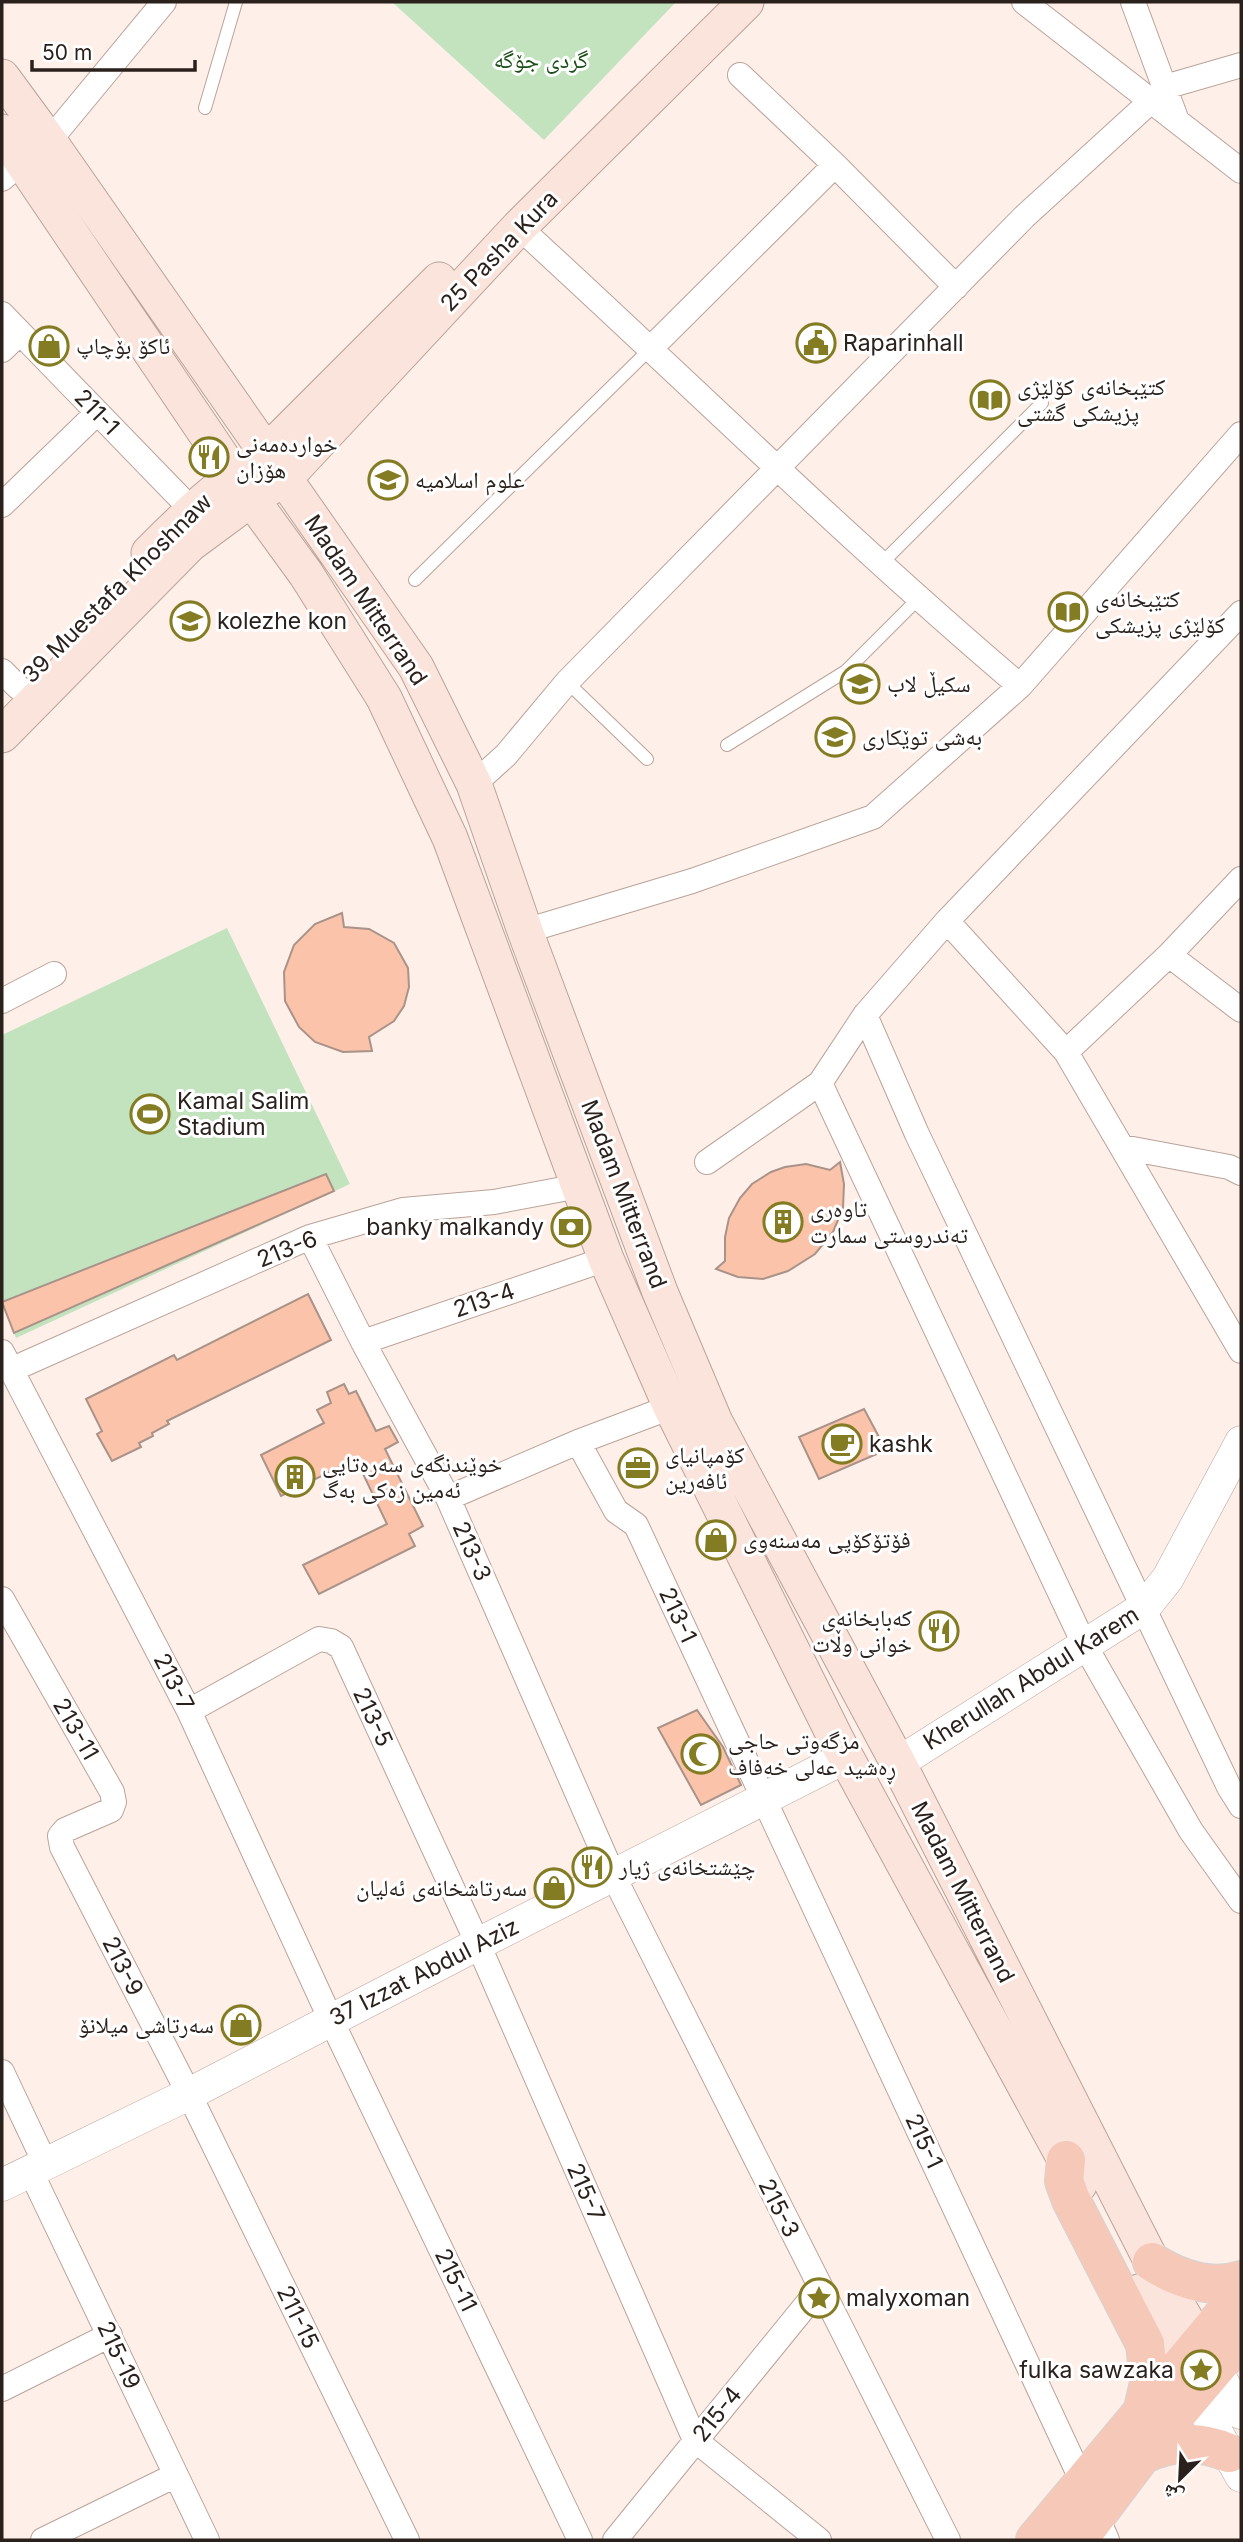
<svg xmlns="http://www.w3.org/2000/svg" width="1243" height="2542" viewBox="0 0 1243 2542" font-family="Inter,'Noto Naskh Arabic',sans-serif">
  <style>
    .green { fill: #c3e3bf }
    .building { fill: #fbc3aa; stroke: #a99389; stroke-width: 2 }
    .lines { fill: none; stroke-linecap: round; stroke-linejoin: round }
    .service-casing { stroke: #baa399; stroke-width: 14 }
    .minor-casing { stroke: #baa399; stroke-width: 26 }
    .tertiary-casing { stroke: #baa399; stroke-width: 33 }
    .secondary-casing { stroke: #baa399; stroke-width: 37 }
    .primary-casing { stroke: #d4d3d2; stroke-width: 40 }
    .service { stroke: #fff; stroke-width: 12 }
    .minor { stroke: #fff; stroke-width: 24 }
    .tertiary { stroke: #fff; stroke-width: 32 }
    .secondary { stroke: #fae4dc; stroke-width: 35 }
    .primary { stroke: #f6c8b8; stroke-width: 38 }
    .labels { text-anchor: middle; stroke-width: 6; stroke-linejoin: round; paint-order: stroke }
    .park-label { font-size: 23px; fill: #194e16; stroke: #fff }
    .street-label { font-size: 23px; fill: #2a211d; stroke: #fff }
    .poi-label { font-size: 23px; fill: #2a211d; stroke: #fff; text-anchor: start }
  </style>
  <rect width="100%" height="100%" fill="#feefe9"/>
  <!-- green -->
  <path class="green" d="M 392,2 L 676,2 L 544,140 Z
    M 227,928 L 350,1184 L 16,1338 L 2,1305 L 2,1035 Z"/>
  <!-- building -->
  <path class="building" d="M 342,913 L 344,927 L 369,929 L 394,943 L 408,968 L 409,987 L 404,1006 L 394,1021 L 369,1037 L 372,1051 L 343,1052 L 315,1042 L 299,1027 L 285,1001 L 284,972 L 294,945 L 315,924 Z
    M 840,1162 L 844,1184 L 843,1208 L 833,1232 L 815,1254 L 788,1271 L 763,1279 L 738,1277 L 716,1269 L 725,1261 L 725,1237 L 729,1218 L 740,1198 L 752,1184 L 771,1172 L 785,1167 L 806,1164 L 830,1170 Z
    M 326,1174 L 334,1191 L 14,1333 L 2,1302 Z
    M 308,1294 L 331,1340 L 167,1421 L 169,1424 L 152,1433 L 153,1436 L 139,1443 L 141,1447 L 112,1461 L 97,1434 L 102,1431 L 86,1399 L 174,1355 L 177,1360 Z
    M 344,1384 L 349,1394 L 356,1391 L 376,1431 L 389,1426 L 398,1442 L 385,1449 L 423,1526 L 409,1534 L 415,1546 L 319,1594 L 303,1565 L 387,1524 L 356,1459 L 281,1496 L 261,1455 L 324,1423 L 317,1410 L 331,1403 L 327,1392 Z
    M 864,1409 L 886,1450 L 819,1479 L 799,1437 Z
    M 697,1710 L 723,1747 L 741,1785 L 701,1805 L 658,1728 Z"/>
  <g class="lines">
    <!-- service casing -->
    <g class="service-casing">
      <path id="service" d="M 205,108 L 236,2
        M 881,564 L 1042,403
        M 415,580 L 651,348
        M 567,682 L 647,759
        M 727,745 L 846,671 L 918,599"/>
    </g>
    <!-- minor casing -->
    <g class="minor-casing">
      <path id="minor" d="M 1024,2 L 1241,171
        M 1133,2 L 1177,121
        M 740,75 L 835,165 L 956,287
        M 1165,87 L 1241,65
        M 49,141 L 164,2
        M 2,179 L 23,161
        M 519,227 C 686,380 848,540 1020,686
        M 2,314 L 191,509
        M 651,348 L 835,165
        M 2,350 L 20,333
        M 2,505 L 97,413
        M 2,671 L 18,687
        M 474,784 L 506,755 L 567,682 L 1024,217 L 1151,101
        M 947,921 L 1066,1052 L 1241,1351
        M 525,931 L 692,881 L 873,817 L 1020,686 L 1241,434
        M 1169,955 L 1241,1010
        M 2,1001 L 54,974
        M 865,1015 L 917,1134 L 1229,1787 L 1241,1806
        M 1066,1052 L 1169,955 L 1241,879
        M 820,1083 L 1084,1644 L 1191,1831 L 1241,1901
        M 1122,1147 L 1229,1167 L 1241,1173
        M 707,1162 L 820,1083 L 865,1015 L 947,921 L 1241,613
        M 310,1237 L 363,1342 L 448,1498 L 613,1875 L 948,2540
        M 363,1342 L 606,1259
        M 2,1352 L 189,1711 L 331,2020 L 580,2540
        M 13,1369 L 310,1237 L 403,1210 L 494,1202 L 579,1186
        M 578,1442 L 616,1511 L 636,1525 L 1083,2483
        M 448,1498 L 578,1442 L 671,1407
        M 2,1599 L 112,1792 L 114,1802 L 111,1810 L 65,1830 L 60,1836 L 62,1847 L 189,2094 L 407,2540
        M 189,1711 L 319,1639 L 331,1641 L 341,1647 L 478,1944 L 695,2440 L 819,2540
        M 2,2072 L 45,2163
        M 30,2170 L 207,2540
        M 2,2389 L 110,2335
        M 1097,2517 L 1107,2540
        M 43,2540 L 176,2475
        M 615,2540 L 820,2288"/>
    </g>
    <!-- tertiary casing -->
    <g class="tertiary-casing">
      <path id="tertiary" d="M 898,1763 L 1145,1607 L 1168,1578 L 1241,1442
        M 2,2185 L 189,2094 L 478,1944 L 846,1757
        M 1215,2369 L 1241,2413
        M 1195,2393 L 1241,2476"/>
    </g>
    <!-- secondary casing -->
    <g class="secondary-casing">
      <path id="secondary" d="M 2,77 L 49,141 L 416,667 L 474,784 L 525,931 L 660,1292 L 715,1422 L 898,1763 L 1152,2262 L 1213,2366
        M 2,132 L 234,475 L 306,574 L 384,698 L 450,838 L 606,1259 L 671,1407 L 836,1739 L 1079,2185
        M 149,553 C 187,514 221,484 267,452 L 439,280
        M 2,735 L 190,544 L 251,499 L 285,478 L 519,227 L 746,2
        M 1139,2292 L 1193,2390"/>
    </g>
    <!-- primary casing -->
    <g class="primary-casing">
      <path id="primary" d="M 1066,2160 L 1064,2181 L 1071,2200 L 1145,2344 L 1149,2383 L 1143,2409
        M 1152,2262 C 1179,2279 1209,2290 1241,2280
        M 1142,2455 C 1172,2441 1199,2440 1229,2453
        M 1035,2540 L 1241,2294
        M 1078,2540 L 1142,2455 L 1241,2338"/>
    </g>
    <!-- service -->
    <use href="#service" class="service"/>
    <!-- minor -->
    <use href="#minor" class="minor"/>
    <!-- tertiary -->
    <use href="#tertiary" class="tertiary"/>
    <!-- secondary -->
    <use href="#secondary" class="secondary"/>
    <!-- primary -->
    <use href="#primary" class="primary"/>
  </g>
  <!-- icons -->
  <defs>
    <g id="civic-ring" transform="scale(2.0125)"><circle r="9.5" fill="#fff" stroke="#847c22" stroke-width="1.5"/><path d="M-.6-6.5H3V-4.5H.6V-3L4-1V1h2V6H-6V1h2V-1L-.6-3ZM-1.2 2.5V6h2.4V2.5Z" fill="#847c22"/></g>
    <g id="shop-ring" transform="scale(2.0125)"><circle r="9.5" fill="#fff" stroke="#847c22" stroke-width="1.5"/><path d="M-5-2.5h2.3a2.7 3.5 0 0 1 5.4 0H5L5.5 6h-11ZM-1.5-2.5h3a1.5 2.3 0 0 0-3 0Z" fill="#847c22"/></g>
    <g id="library-ring" transform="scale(2.0125)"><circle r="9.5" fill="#fff" stroke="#847c22" stroke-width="1.5"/><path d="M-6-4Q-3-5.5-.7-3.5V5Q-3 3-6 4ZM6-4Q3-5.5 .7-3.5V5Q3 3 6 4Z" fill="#847c22"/></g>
    <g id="restaurant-ring" transform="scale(2.0125)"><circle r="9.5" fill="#fff" stroke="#847c22" stroke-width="1.5"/><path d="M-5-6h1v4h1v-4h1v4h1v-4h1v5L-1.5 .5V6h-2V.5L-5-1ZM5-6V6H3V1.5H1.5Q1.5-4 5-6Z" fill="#847c22"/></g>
    <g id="university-ring" transform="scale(2.0125)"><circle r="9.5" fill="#fff" stroke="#847c22" stroke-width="1.5"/><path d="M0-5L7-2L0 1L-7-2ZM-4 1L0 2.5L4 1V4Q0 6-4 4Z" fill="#847c22"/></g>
    <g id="stadium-ring" transform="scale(2.0125)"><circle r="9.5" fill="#fff" stroke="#847c22" stroke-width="1.5"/><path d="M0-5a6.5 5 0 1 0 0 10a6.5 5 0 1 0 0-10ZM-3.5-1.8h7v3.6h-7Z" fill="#847c22"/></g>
    <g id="building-ring" transform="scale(2.0125)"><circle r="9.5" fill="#fff" stroke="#847c22" stroke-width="1.5"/><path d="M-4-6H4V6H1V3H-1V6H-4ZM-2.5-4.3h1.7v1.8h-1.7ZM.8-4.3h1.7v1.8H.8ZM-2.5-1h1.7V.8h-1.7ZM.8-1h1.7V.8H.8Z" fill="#847c22"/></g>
    <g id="bank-ring" transform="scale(2.0125)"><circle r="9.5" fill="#fff" stroke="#847c22" stroke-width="1.5"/><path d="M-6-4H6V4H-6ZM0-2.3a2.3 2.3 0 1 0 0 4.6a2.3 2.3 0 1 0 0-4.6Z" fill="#847c22"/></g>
    <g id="cafe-ring" transform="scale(2.0125)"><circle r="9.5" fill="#fff" stroke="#847c22" stroke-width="1.5"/><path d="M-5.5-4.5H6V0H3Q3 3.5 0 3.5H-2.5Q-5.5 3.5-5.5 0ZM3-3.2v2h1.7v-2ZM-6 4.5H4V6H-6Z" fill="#847c22"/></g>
    <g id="office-ring" transform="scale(2.0125)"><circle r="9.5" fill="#fff" stroke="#847c22" stroke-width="1.5"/><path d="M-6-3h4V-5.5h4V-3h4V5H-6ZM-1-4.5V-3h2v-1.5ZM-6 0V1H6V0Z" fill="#847c22"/></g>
    <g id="mosque-ring" transform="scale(2.0125)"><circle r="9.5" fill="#fff" stroke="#847c22" stroke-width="1.5"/><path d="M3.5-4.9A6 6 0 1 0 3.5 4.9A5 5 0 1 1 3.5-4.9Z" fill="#847c22"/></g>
    <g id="sight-ring" transform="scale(2.0125)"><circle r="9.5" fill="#fff" stroke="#847c22" stroke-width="1.5"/><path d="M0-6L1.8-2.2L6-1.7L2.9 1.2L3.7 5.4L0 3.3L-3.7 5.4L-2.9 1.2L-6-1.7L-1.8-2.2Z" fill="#847c22"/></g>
  </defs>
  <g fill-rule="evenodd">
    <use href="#civic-ring" x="816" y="343"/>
    <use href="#shop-ring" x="49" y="346"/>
    <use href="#library-ring" x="990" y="400"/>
    <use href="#restaurant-ring" x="209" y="457"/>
    <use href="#university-ring" x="388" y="480"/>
    <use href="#library-ring" x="1068" y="612"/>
    <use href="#university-ring" x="190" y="621"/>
    <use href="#university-ring" x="860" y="684"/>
    <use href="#university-ring" x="835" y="737"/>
    <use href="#stadium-ring" x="150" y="1114"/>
    <use href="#building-ring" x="783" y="1222"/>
    <use href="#bank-ring" x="571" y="1227"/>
    <use href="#cafe-ring" x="842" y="1444"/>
    <use href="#office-ring" x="638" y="1468"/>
    <use href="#building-ring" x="295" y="1477"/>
    <use href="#shop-ring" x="716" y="1540"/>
    <use href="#restaurant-ring" x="939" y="1631"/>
    <use href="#mosque-ring" x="701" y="1754"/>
    <use href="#restaurant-ring" x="592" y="1867"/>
    <use href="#shop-ring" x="554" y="1888"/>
    <use href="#shop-ring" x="241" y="2025"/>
    <use href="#sight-ring" x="819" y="2298"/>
    <use href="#sight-ring" x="1201" y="2370"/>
  </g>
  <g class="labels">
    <!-- park labels -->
    <g class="park-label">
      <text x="541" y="68">گردی جۆگە</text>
    </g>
    <!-- street labels -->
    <g class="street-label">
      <text transform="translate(499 251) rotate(-46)" y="8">25 Pasha Kura</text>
      <text transform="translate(97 412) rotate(46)" y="8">211-1</text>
      <text transform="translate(117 588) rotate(-45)" y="8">39 Muestafa Khoshnaw</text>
      <text transform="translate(366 600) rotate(56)" y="8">Madam Mitterrand</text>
      <text transform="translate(624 1194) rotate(69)" y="8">Madam Mitterrand</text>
      <text transform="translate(287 1249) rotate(-22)" y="8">213-6</text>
      <text transform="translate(484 1300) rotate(-19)" y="8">213-4</text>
      <text transform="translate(472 1551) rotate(66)" y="8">213-3</text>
      <text transform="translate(678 1615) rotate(65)" y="8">213-1</text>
      <text transform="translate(1031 1678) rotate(-32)" y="8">Kherullah Abdul Karem</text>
      <text transform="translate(174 1682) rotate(63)" y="8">213-7</text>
      <text transform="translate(373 1717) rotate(65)" y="8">213-5</text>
      <text transform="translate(76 1729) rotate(60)" y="8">213-11</text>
      <text transform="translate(963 1892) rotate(63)" y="8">Madam Mitterrand</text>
      <text transform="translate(123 1966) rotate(63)" y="8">213-9</text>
      <text transform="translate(424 1972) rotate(-27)" y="8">37 Izzat Abdul Aziz</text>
      <text transform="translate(924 2141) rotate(65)" y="8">215-1</text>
      <text transform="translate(586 2192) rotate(66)" y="8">215-7</text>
      <text transform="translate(779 2208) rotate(63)" y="8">215-3</text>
      <text transform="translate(456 2280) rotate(64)" y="8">215-11</text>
      <text transform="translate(298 2317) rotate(64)" y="8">211-15</text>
      <text transform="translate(119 2355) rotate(65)" y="8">215-19</text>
      <text transform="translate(717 2414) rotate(-51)" y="8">215-4</text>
    </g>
    <!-- poi labels -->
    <g class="poi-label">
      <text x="843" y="351">Raparinhall</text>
      <text x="76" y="354">ئاکۆ بۆچاپ</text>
      <text x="1017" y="395">کتێبخانەی کۆلێژی<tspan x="1017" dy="26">پزیشکی گشتی</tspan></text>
      <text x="236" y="452">خواردە‌مە‌نی<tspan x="236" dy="26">ھۆزان</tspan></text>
      <text x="415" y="488">علوم اسلاميه</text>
      <text x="1095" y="607">كتێبخانە‌ی<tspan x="1095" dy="26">كۆلێژی پزیشكی</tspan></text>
      <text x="217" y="629">kolezhe kon</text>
      <text x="887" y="692">سكیڵ لاب</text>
      <text x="862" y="745">بە‌شی توێكاری</text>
      <text x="177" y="1109">Kamal Salim<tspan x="177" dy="26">Stadium</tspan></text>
      <text x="810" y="1217">تاوەری<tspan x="810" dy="26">تەندروستی سمارت</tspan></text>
      <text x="544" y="1235" text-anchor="end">banky malkandy</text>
      <text x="869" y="1452">kashk</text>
      <text x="665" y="1463">کۆمپانیای<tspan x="665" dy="26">ئافەرین</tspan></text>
      <text x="322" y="1472">خوێندنگەی سەرەتایی<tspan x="322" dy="26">ئەمین زەکی بەگ</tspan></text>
      <text x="743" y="1548">فۆتۆکۆپی مەسنەوی</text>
      <text x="912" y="1626" text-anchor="end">کەبابخانەی<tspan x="912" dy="26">خوانی وڵات</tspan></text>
      <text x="728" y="1749">مزگەوتی حاجی<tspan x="728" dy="26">ڕەشید عەلی خەفاف</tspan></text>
      <text x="619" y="1875">چێشتخانەی ژیار</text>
      <text x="527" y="1896" text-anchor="end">سەرتاشخانەی ئەلیان</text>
      <text x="214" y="2033" text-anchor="end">سەرتاشی میلانۆ</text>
      <text x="846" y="2306">malyxoman</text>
      <text x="1174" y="2378" text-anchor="end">fulka sawzaka</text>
    </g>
  </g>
  <!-- border -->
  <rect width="1243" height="2542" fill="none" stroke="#2a211d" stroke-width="7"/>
  <!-- north arrow -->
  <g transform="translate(1180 2479) rotate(204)" stroke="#ffffff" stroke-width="5" paint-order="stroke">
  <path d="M0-5L12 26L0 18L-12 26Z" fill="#2a211d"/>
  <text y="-10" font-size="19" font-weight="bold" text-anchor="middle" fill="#2a211d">ش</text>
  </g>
  <!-- scale -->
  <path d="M32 60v10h163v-10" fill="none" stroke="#2a211d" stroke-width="3.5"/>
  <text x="42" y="60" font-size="21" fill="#2a211d" stroke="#ffffff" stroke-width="5" paint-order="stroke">50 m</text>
</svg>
